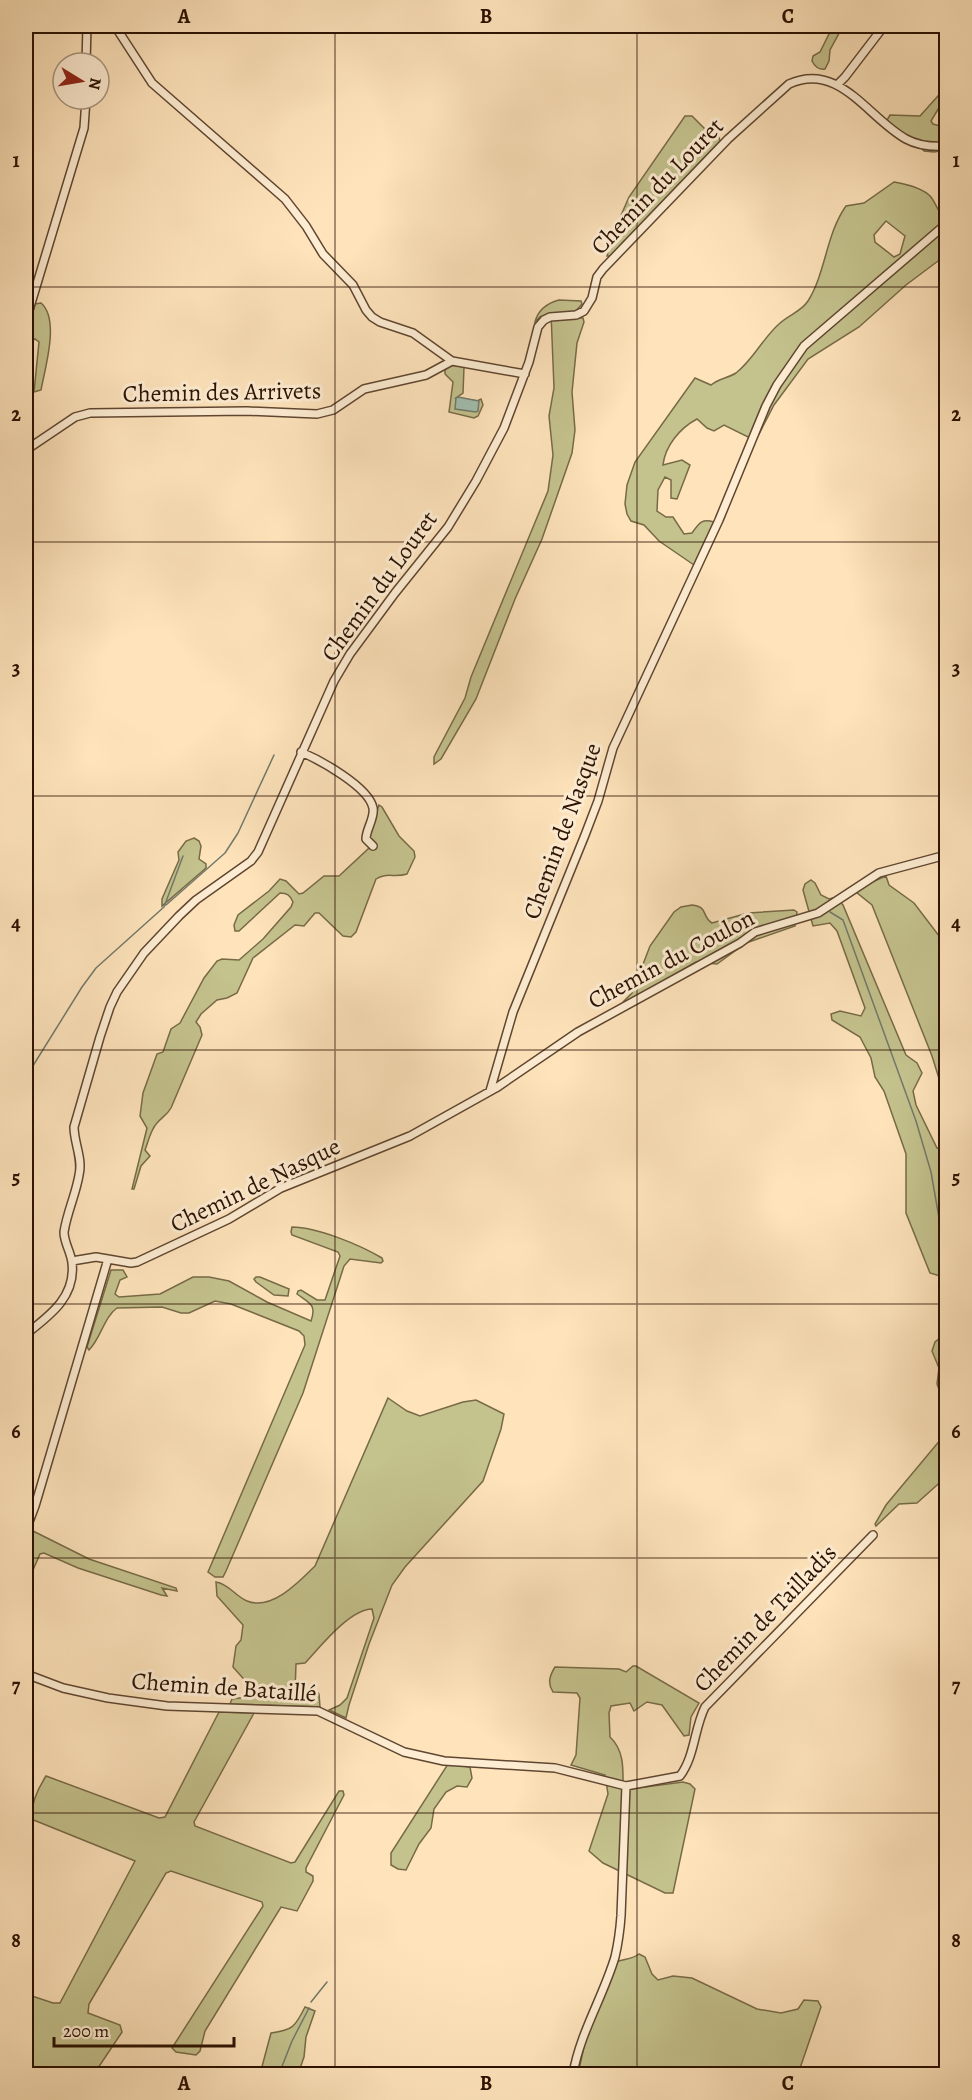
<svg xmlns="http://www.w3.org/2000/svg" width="972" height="2100" viewBox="0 0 972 2100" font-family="Alegreya,serif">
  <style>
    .green { fill: #c4c28d; stroke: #776a47; stroke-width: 1.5; fill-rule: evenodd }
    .water { fill: #a0beb0; stroke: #71796a; stroke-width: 1.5 }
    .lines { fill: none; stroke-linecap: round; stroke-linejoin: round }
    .stream { stroke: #71796a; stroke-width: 1.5 }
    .minor-casing { stroke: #5f4630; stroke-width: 10 }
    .minor { stroke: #feedd3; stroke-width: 7 }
    .grid { fill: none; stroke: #2a1101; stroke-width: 1.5; stroke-opacity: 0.55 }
    .labels { text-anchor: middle; stroke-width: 6; stroke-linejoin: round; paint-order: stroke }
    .street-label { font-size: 24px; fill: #2a1101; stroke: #feedd3 }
    .neatline { fill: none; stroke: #2a1101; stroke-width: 2 }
    .grid-label { font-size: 20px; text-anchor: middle; font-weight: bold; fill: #2a1101 }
  </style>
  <rect width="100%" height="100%" fill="#fee3bb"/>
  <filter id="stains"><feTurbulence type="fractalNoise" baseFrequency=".00333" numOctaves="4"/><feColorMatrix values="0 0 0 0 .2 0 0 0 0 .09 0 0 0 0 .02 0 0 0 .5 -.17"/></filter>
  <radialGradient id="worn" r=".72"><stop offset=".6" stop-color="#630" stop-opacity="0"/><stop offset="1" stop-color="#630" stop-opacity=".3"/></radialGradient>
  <!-- green -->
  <path class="green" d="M 833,26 L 843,26 L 830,50 L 829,61 L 825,69 C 819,70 815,67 812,61 L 813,56 L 820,52 Z
    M 946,87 L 946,96 L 931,121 L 933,124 L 940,126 L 946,122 L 945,150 L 934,152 L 924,151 L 915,141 L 902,134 L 887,120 L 890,115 L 920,116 Z
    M 685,116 L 692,116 L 711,135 L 719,137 L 720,141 L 610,256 L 607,256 L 615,229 L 629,197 Z
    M 894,182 C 906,184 923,188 931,197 C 937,205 937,211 945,218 L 946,255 L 906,285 L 859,327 L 808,359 L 774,405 L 759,434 L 748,437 L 724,425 L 714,431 L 707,428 L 697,419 C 680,428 665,446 663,465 L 682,460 L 690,465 L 677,499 L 671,498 L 671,480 L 665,477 L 658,490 L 657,511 L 666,517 L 673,517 L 684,534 L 692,533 C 699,523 702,518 714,522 L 694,565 L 659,541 L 644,525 L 631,521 L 627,514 L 625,504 L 627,485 L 635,462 L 695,378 L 711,385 C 718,379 728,378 736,373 C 753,360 763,338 779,324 C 788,315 801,312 808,301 C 826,272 826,234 846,206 L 864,203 ZM 886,221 L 905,236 L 900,254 L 894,257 L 875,242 L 874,235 Z
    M 559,300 L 581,301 L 582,304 L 575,312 L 575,318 L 583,318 L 584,322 L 577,343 L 572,392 L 575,430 L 572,453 L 542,539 L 515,599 L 476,699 L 441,759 L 434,764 L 434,757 L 465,698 L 471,677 L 548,491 L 553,455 L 549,416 L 554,388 L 551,313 L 540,317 L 535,322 C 538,310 548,303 559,300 Z
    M 41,303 C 60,319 45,368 41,390 L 34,392 L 39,342 L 35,339 L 31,342 L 26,369 L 26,336 L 35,304 Z
    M 451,365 L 464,367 L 463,393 L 456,398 L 479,401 L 477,401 L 481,399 L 483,405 L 478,416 L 474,418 L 449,412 L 453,382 L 445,374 L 445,370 Z
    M 379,805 L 382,807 L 399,836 L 414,851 L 415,857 L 407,874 C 395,878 386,872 376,879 L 356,932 L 351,937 L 343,936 L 319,913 L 315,913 L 304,926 L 295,925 L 253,958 L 237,993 L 227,998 L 217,1000 L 201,1014 L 196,1022 L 200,1027 L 202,1035 L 171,1108 C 167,1115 162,1117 157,1123 C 151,1129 148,1142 145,1150 L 150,1156 L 141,1166 L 134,1189 L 132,1189 L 147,1128 L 140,1116 L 143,1093 L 157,1054 L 163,1052 L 171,1029 L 180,1023 L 204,978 L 217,961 L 222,959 L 239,960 L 263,939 L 291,907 L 293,902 C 290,895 287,893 280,893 L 239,931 L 235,931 L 234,925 L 238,915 L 269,891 L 280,879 L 286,881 L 299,894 L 303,893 L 324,876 L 339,876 L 369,848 L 372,841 L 369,838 L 369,834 Z
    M 194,838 L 199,841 L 201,846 L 199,859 L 206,864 L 206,868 L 162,906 L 162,899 L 179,860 L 178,852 L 186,841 Z
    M 886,876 L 889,885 L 914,903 L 946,945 L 946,1101 L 932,1056 L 872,905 L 856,892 L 872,882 Z
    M 811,880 L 815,883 L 821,895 L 829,899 L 836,897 L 843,905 L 906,1055 L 917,1063 L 922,1073 L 913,1091 L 916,1105 L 937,1148 L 946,1150 C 946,1159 941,1164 940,1173 L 946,1228 L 946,1297 L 940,1276 L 930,1273 L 906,1213 L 906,1154 L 884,1091 L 875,1077 L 871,1058 L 860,1037 L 832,1020 L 831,1014 L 840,1011 L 861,1016 L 865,1008 L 837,931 L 830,923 L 813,926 L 803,890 L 805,884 Z
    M 692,905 C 709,907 701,916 712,923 L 748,913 L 794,910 L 797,912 L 795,926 L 746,943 L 717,964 L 696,962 L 628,1001 L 624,1001 L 632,993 L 650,946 L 674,912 L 681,907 Z
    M 292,1227 C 317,1227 360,1245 382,1258 L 383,1261 L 381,1263 L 350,1259 L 344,1266 L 303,1393 L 226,1571 L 223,1577 L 215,1577 L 208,1572 L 305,1345 L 304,1336 L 299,1331 L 231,1304 L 215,1301 L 189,1313 L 181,1313 L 162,1307 L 117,1308 C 104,1317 101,1338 89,1350 L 87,1347 L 111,1270 L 123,1270 L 127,1277 L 120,1280 L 115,1294 L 119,1297 L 160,1294 L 193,1277 L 209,1277 L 229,1281 L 267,1302 L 311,1321 C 317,1304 309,1303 297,1294 L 298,1291 L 301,1290 L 317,1300 L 325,1300 L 340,1256 L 338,1252 L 292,1235 L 291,1232 Z
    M 256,1277 L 260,1277 L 289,1289 L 288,1296 L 274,1295 L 256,1282 L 254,1279 Z
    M 946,1333 L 946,1409 L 937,1384 L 939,1368 L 932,1351 L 935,1342 Z
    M 388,1398 L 407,1411 L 420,1416 L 463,1402 L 476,1400 L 504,1414 L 501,1429 L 483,1481 L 405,1567 L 392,1585 L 369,1644 L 349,1705 L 346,1718 L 329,1710 L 340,1705 L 347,1698 L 374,1618 L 372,1609 C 350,1609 320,1647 305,1663 L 296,1664 L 295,1692 L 303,1695 L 315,1689 L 319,1694 L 320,1707 L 230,1704 L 232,1699 L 247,1697 L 250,1692 L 250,1686 L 233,1667 L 236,1646 L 241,1640 L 243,1625 L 217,1596 L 216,1582 C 229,1584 235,1596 247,1601 C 272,1611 300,1581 315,1566 Z
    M 946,1433 L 946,1477 L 917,1503 L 899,1504 L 876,1526 L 875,1524 L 886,1505 Z
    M 33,1531 L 89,1559 L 176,1588 L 177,1591 L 162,1588 L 167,1596 L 161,1595 L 78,1568 L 44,1553 L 40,1554 L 26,1586 L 26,1540 L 29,1532 Z
    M 633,1666 L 636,1666 L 699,1703 L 691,1717 L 689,1735 L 684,1736 L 662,1705 L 647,1702 L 634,1711 L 630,1703 L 611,1706 L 609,1713 L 610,1737 C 625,1751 623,1771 623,1790 L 683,1782 L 690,1784 L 695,1789 L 673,1893 L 665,1893 L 603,1863 L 589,1851 L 608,1794 L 605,1775 L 571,1765 L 576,1755 L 580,1698 L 577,1693 L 553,1692 C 547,1683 550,1675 555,1667 L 619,1669 L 626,1672 Z
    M 219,1712 L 254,1713 L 194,1822 L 195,1826 L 291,1863 L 295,1862 L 339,1791 L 343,1791 L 344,1795 L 306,1868 L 306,1872 L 313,1876 L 313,1881 L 297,1911 L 281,1907 L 205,2031 L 200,2051 L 196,2055 L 176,2052 L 172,2048 L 263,1906 L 262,1902 L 171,1871 L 166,1873 L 89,2004 L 88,2013 L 120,2025 L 122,2032 L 94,2074 L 26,2074 L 26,1994 L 53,2003 L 60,2003 L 135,1861 L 31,1819 C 31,1803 37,1790 46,1776 L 159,1818 L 165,1817 Z
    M 448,1764 L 470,1767 L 472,1778 L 467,1787 L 457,1786 L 446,1792 L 434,1809 L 431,1828 L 419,1844 L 406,1870 L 398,1869 L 391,1865 L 391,1853 Z
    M 639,1954 L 645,1957 L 652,1974 L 658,1980 L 673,1976 L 692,1978 L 757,2009 L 781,2013 L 798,2009 L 804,2000 L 818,2001 L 821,2007 L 798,2074 L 578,2074 L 585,2042 L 616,1962 C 624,1959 633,1959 639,1954 Z
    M 305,2007 L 315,2011 L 306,2037 L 304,2057 L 298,2074 L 260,2074 L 271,2033 C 293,2030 295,2027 305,2007 Z"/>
  <!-- water -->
  <path class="water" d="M 458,397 L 479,401 L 478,411 L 476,412 L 455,409 L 456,398 Z"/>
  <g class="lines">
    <!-- stream -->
    <path class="stream" d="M 166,905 L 225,853 L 238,833 L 274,755
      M 830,912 L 843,920 L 916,1121 L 931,1172 L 946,1258
      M 26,1077 L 82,987 L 96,968 L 164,907 L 183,856
      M 311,2002 L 327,1982
      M 279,2074 L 292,2041 L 309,2008"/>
    <!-- minor casing -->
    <g class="minor-casing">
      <path id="minor" d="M 115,26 L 152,83 L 285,199 L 306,226 L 323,254 L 353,285 L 366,310 L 372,317 L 380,322 L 413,333 L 452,361
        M 86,63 L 87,26
        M 838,84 L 845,77 L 884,26
        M 26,320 L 84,128 L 86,99
        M 26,450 L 75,417 L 90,413 L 247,411 L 317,414 L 333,410 L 364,389 L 426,375 L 452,361 L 525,374
        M 301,752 C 320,760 369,787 373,808 C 375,818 366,829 366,839 L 373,846
        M 490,1091 L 513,1012 L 585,835 L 598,801 L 613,748 L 719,520 L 766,406 L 777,385 L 804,346 L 946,224
        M 72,1261 L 96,1257 L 131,1263 L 137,1262 L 229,1219 L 281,1188 L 410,1136 L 496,1088 L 578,1032 L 740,943 L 755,932 L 818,913 L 879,873 L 946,855
        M 26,1334 C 49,1316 76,1297 72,1263 C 71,1252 64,1243 64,1232 C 67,1212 76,1194 79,1175 C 83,1159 74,1143 74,1127 L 100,1037 L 110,1007 L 117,992 L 144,953 L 179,916 L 196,900 L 251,861 L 258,852 L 334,681 L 350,654 L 395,593 L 448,527 L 476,481 L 504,428 L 529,362 L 538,327 L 544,320 L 550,317 L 576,315 L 584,311 L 592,298 L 597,277 L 603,269 L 728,139 L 789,84 C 839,61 868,118 906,139 C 919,146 933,147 946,146
        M 26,1530 L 35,1506 L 108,1259
        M 26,1674 L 63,1688 L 108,1698 L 167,1706 L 318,1711 L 404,1752 L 444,1761 L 555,1768 L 626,1786
        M 573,2074 C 580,2033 603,1997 615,1957 C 618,1944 620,1930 621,1916 L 626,1786 L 680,1776 C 695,1756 694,1729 705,1707 L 873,1535"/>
    </g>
    <!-- minor -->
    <use href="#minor" class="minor"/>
  </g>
  <!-- grid -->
  <path class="grid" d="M 335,26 L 335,2074M 637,26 L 637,2074M 26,287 L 946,287M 26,542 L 946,542M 26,796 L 946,796M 26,1050 L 946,1050M 26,1304 L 946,1304M 26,1558 L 946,1558M 26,1813 L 946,1813"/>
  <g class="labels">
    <!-- street labels -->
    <g class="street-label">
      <text transform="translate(657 186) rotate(-46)" y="8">Chemin du Louret</text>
      <text transform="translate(222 392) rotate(-1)" y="8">Chemin des Arrivets</text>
      <text transform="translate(379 586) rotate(-54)" y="8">Chemin du Louret</text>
      <text transform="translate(562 831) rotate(-70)" y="8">Chemin de Nasque</text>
      <text transform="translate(671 959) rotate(-28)" y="8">Chemin du Coulon</text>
      <text transform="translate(255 1185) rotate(-26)" y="8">Chemin de Nasque</text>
      <text transform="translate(765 1618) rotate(-46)" y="8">Chemin de Tailladis</text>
      <text transform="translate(224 1687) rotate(4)" y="8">Chemin de Bataillé</text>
    </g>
  </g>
  <!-- margin -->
  <rect width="972" height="2100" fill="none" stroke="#fee3bb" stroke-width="66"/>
  <!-- north arrow -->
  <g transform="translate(81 81) rotate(101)"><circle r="28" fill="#feedd3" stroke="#a9957f" stroke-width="1.5"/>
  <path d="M0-4.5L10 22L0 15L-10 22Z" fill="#8f2418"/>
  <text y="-9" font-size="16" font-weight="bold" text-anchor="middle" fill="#2a1101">N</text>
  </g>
  <!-- scale -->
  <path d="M54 2037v9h180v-9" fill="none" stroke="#2a1101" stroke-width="3"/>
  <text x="63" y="2037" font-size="18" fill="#2a1101" stroke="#feedd3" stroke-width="4.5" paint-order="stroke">200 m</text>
  <rect x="33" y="33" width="906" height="2034" class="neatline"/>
  <g class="grid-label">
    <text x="184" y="23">A</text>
    <text x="486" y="23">B</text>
    <text x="788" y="23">C</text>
    <text x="16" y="167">1</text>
    <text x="956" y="167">1</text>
    <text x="16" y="421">2</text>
    <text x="956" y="421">2</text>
    <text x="16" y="675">3</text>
    <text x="956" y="675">3</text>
    <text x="16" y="930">4</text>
    <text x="956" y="930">4</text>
    <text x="16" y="1184">5</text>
    <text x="956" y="1184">5</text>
    <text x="16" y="1438">6</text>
    <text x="956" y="1438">6</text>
    <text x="16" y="1692">7</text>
    <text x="956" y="1692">7</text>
    <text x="16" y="1947">8</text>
    <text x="956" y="1947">8</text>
    <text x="184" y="2090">A</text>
    <text x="486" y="2090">B</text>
    <text x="788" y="2090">C</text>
  </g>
  <rect width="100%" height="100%" filter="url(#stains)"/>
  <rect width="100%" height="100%" fill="url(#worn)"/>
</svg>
